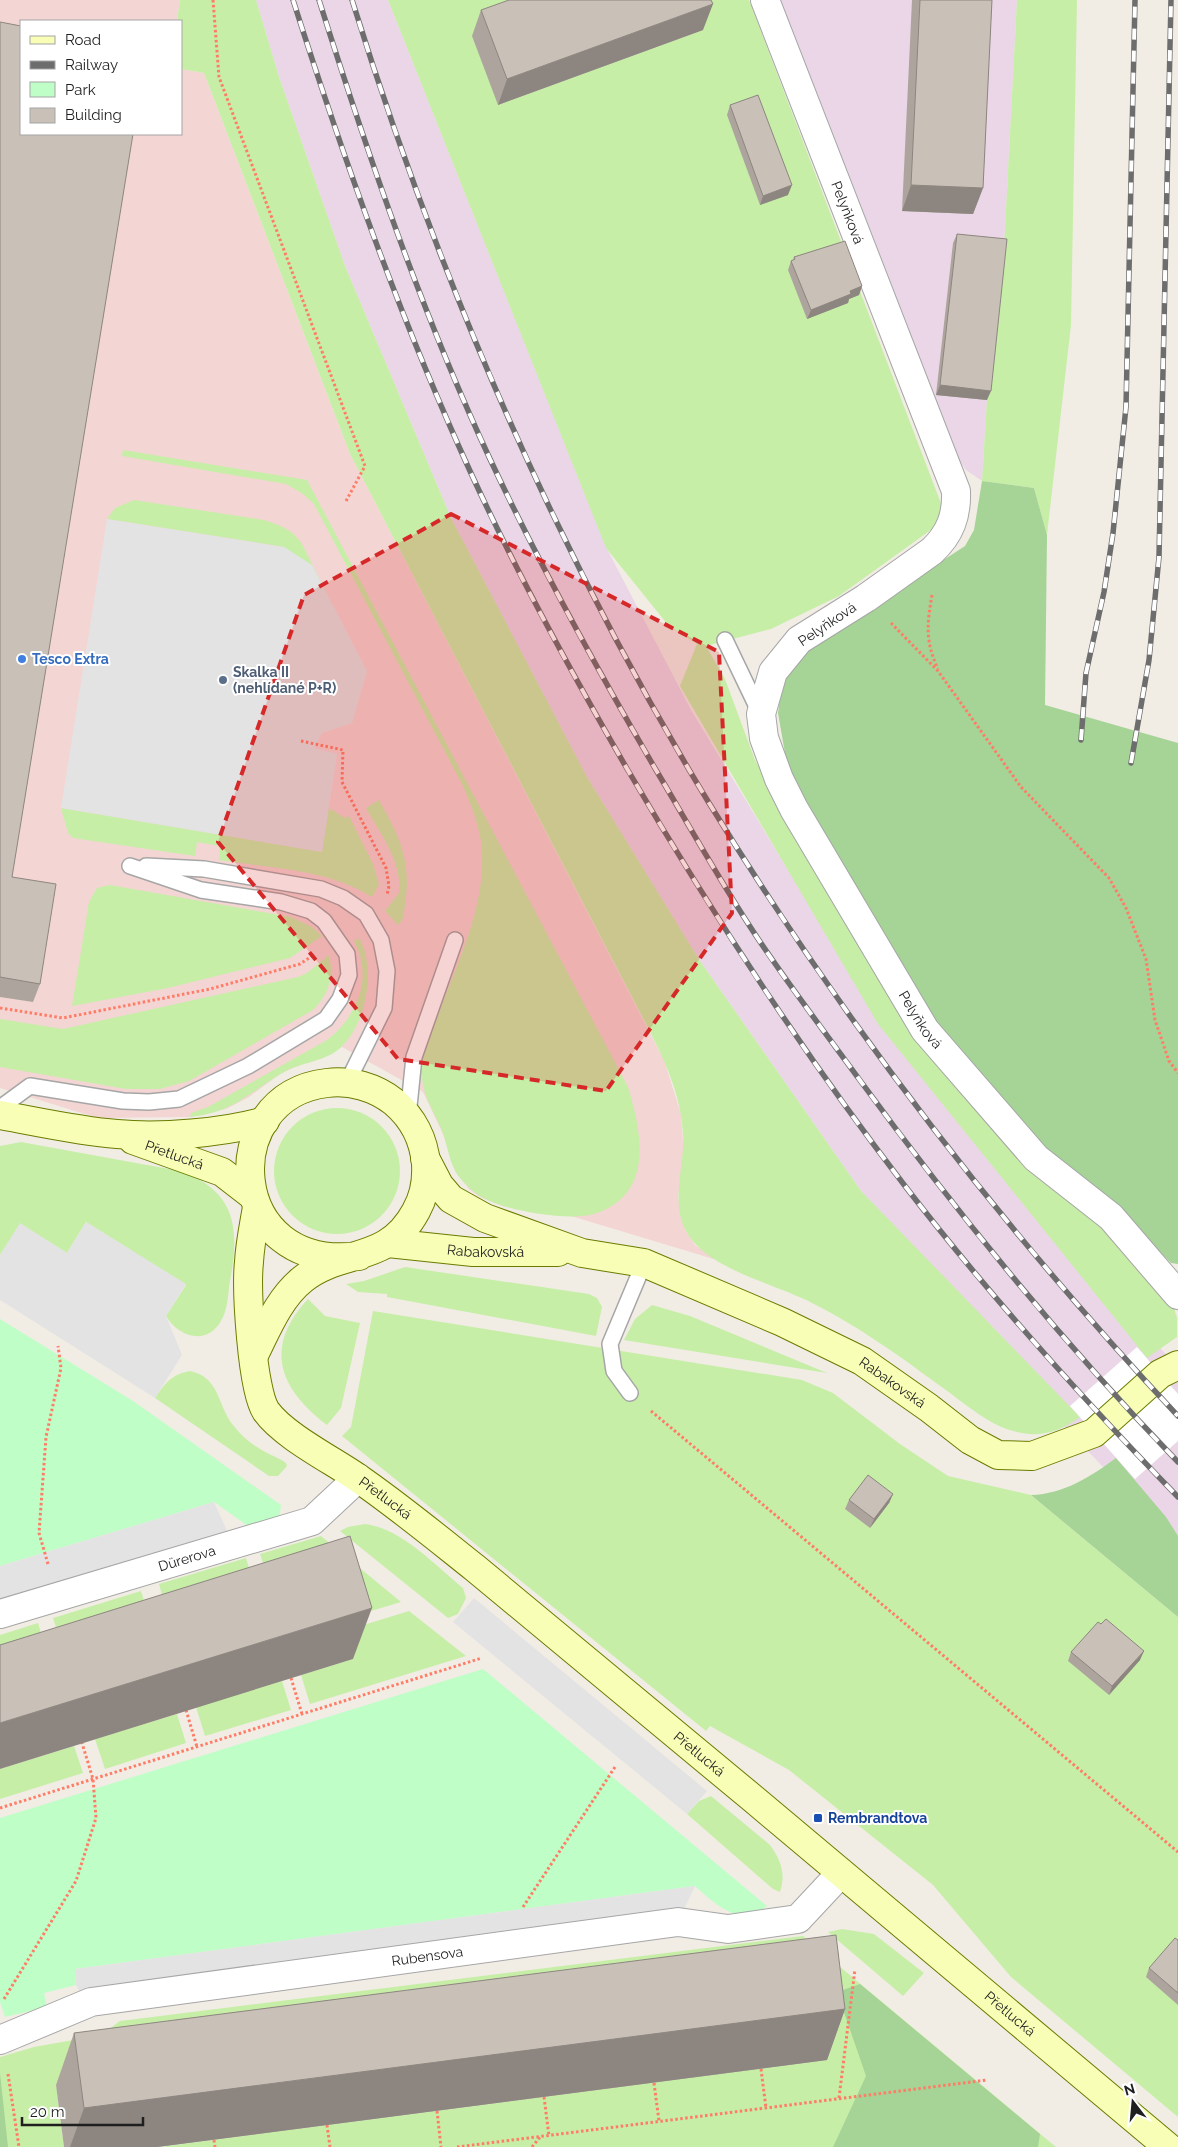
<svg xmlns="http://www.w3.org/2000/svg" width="1178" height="2147" viewBox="0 0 1178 2147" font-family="Raleway,sans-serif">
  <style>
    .commercial { fill: #f3d5d3 }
    .industrial { fill: #ead6e6 }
    .grass { fill: #c7eea7 }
    .forest { fill: #a6d396 }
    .park { fill: #bffec6 }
    .parking { fill: #e3e3e3 }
    .pier { fill: #fff }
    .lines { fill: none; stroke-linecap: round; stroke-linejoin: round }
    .lane-casing { stroke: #a6a6a6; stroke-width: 18 }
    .street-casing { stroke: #a6a6a6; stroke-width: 30 }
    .secondary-casing { stroke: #6a7c00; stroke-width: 30 }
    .path { stroke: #ff7c67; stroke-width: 3; stroke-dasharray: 2.5 2.5; stroke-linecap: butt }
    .lane { stroke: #fff; stroke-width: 15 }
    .street { stroke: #fff; stroke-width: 28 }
    .secondary { stroke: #f8feb5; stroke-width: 28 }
    .rail-casing { stroke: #6d6d6d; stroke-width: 5.5 }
    .rail { stroke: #fff; stroke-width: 4; stroke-dasharray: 11; stroke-linecap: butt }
    .wall { fill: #ada59d }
    .shaded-wall { fill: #8d8680 }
    .building { fill: #c9c0b7; stroke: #8d8680 }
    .marked { fill: #d62828; fill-opacity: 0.2; stroke: #d62828; stroke-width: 4; stroke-dasharray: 10 6; stroke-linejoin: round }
    .shop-dot { fill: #3f7fe0; stroke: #fff; stroke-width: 2 }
    .service-dot { fill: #5c6f8a; stroke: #fff; stroke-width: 2 }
    .transit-dot { fill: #1a4fb4; stroke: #fff; stroke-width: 2 }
    .labels { text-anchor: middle; stroke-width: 4; stroke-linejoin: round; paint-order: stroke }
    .street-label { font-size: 14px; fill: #1f1f1f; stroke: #fff }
    .shop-label { font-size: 14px; font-weight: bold; fill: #366cbe; stroke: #fff; text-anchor: start }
    .service-label { font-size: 14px; font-weight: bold; fill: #4e5e75; stroke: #fff; text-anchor: start }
    .transit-label { font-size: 14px; font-weight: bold; fill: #164399; stroke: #fff; text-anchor: start }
  </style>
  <rect width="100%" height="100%" fill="#f1ede5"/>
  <!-- commercial -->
  <path class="commercial" d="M 0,0 L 180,0 L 177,21 L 21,21 L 21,134 L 181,134 L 181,69 L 204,73 L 350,454 L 664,1060 L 681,1114 L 684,1154 L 678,1197 L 686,1231 L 695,1245 L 717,1260 L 571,1216 L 503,1206 L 480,1197 L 469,1189 L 455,1171 L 443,1134 L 423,1092 L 342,1047 L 323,1058 L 304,1063 L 280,1074 L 249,1097 L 226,1109 L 190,1117 L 98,1118 L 0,1088 Z"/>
  <!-- industrial -->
  <path class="industrial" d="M 256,0 L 388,0 L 606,547 L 691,710 L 807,901 L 1149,1336 L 1178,1367 L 1178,1545 L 1057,1419 L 861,1191 L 700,961 L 587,777 L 451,518 L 345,266 L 279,77 Z
    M 779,0 L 1017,0 L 1004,248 L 987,400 L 982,481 L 966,470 L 955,455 Z"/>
  <!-- grass -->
  <path class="grass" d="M 180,0 L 256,0 L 279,77 L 345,266 L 451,518 L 587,777 L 700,961 L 861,1191 L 1080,1417 C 1052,1438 1026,1439 995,1424 C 974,1413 955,1396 936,1383 C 897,1354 856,1325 812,1303 C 776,1284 706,1269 686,1231 C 670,1201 685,1166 683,1134 C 681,1094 664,1059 646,1024 L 350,454 L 204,73 L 181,69 L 181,21 L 177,21 Z
    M 388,0 L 571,0 L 498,105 L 703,30 L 692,0 L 749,0 L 942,506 C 942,518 938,524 928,532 L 839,596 L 771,629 L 706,646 L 725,679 L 755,760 L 901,1017 L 945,1072 L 1105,1224 L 1174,1308 L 1177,1318 L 1177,1337 L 1147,1358 L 878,1024 L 680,686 L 697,644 L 668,625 L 606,548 Z
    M 1017,0 L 1077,0 L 1071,325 L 1047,535 L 1034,488 L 982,481 L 987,400 L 1004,248 Z
    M 123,450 L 307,480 L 628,1087 C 642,1133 654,1193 597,1213 C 572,1222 514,1212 490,1201 C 478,1196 468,1188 460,1178 C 448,1163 448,1143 440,1126 C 430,1105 420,1090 422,1066 C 423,1045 435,1024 442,1005 C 462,952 488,899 481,842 C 478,822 470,802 462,784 L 314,504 L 303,494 L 286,484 L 122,456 Z
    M 134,500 L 264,520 C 280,525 293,530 302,544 L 340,620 L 284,547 L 107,519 L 115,508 Z
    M 379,800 C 399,836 412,861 405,904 C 404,911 404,921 398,925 L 385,911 L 399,893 C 403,863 380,833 366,808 Z
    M 61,808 L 322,852 L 329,808 L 345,818 L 349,816 L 373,864 L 379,884 L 372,897 C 328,869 269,868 219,860 L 220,846 L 197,842 L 195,856 L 73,838 L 68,833 Z
    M 110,885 L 291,917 L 312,927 L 322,936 L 290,958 L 168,988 L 72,1006 L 89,902 L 97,888 Z
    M 359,938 C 378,970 365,1035 332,1054 C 315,1063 295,1064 279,1075 C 245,1096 232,1112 190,1117 L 191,1113 L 208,1107 L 327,1040 C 357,1017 374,977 354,941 Z
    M 329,955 C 334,977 329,995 313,1010 L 189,1081 L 160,1089 L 126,1089 L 0,1067 L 0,1019 L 63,1029 L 298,977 L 307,973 Z
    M274 1171a63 63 0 1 1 126 0a63 63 0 1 1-126 0Z
    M 21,1142 L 180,1171 C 236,1191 240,1228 230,1281 C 228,1293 228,1310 221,1321 C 207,1346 178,1337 166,1316 L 186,1285 L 86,1222 L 67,1253 L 20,1224 L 0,1255 L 0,1146 Z
    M 405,1267 L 589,1294 L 597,1298 L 602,1307 L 596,1336 L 387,1297 L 387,1294 L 358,1292 L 346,1284 L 364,1281 Z
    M 308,1299 L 325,1316 L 360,1323 L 341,1408 L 327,1425 C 279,1389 263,1347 308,1299 Z
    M 652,1305 L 690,1316 L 827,1373 L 624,1340 L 635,1319 Z
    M 373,1311 L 802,1380 L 833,1393 L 900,1444 L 948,1476 L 1031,1495 L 1178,1617 L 1178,2117 L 1011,1977 L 933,1885 L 789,1770 L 710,1726 L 706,1731 L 342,1436 L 351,1427 Z
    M 190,1371 C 220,1377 217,1405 233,1425 C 243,1438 255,1447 269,1454 C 275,1457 281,1459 286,1463 L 287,1466 L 278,1476 L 269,1476 L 155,1398 C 165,1383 172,1374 190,1371 Z
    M 365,1524 C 401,1528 436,1566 463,1588 L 466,1598 L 458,1614 L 448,1618 L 340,1531 L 348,1527 Z
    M 321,1536 L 401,1602 L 341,1620 L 277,1604 L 260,1554 Z
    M 246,1558 L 262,1609 L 173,1636 L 159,1584 Z
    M 141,1591 L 157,1642 L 69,1669 L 53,1618 Z
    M 409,1611 L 466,1656 L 310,1704 L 301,1675 L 353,1659 L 344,1631 Z
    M 38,1623 L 53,1673 L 0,1691 L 0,1635 Z
    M 282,1681 L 291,1710 L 205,1736 L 196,1707 Z
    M 177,1714 L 186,1743 L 105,1769 L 95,1739 Z
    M 74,1746 L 83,1773 L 0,1799 L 0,1769 Z
    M 711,1796 L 770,1845 C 781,1860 786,1874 780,1892 L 773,1889 L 687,1814 L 699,1801 Z
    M 842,1929 L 874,1934 L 924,1973 L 903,1996 L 828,1932 Z
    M 803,1936 L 1056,2147 L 159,2147 L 826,2060 L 56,2084 L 64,2147 L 0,2147 L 0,2057 L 34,2047 L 101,2035 L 120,2021 Z"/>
  <!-- forest -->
  <path class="forest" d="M 982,481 L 1034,488 L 1047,535 L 1045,705 L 1178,743 L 1178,1264 L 1171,1263 L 1111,1203 L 1045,1151 L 926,1017 L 801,803 L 786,759 L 778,713 L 781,690 L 788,671 L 815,644 L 965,546 L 974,530 Z
    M 1116,1458 L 1166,1517 L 1178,1536 L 1178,1617 L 1031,1495 C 1064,1494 1090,1477 1116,1458 Z
    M 860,1984 L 1040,2134 L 1038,2147 L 833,2147 L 866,2076 L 837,1992 Z
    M 0,2073 L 8,2147 L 0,2147 Z"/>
  <!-- park -->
  <path class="park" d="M 0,1319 L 133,1401 L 281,1505 L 279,1520 L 248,1526 L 214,1502 L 0,1566 Z
    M 483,1669 L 767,1906 C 741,1929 715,1904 695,1886 L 75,1969 L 76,1985 L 44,1993 L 47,2007 L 5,2017 L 0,2002 L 0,1818 Z"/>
  <!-- parking -->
  <path class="parking" d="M 107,519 L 284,547 L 312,565 L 367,671 L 352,723 L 322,733 L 314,748 L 337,754 L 322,852 L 61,808 Z
    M 86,1222 L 186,1284 L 166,1316 L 182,1355 L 155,1398 L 0,1300 L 0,1255 L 20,1223 L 67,1253 Z
    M 214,1502 L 233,1544 L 0,1614 L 0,1566 Z
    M 474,1598 L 707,1791 L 687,1814 L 453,1622 Z
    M 695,1886 L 678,1922 L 85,2003 L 76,1985 L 75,1969 Z"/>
  <!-- pier -->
  <path class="pier" d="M 1137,1347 L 1178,1394 L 1178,1441 L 1135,1479 L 1070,1406 Z"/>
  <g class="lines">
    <!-- lane casing -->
    <g class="lane-casing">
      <path id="lane" d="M 725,640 L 760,713
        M 146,866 L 204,869 L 321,889 L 343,898 L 366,914 L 381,940 L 387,971 L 384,1008 L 347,1083
        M 0,1108 L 30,1086 L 123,1101 L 149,1102 L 179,1099 L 248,1066 L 326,1019 L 340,999 L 349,975 L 347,954 L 324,921 L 311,911 L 281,902 L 201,890 L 130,866
        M 408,1116 L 414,1057 L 455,940
        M 630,1393 L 614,1371 L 610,1344 L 644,1263"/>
    </g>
    <!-- street casing -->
    <g class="street-casing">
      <g id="street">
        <path id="s1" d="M 765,0 L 956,491 C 957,516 950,534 932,551 L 866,598 L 799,640 L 773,672 L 761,714 L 764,738 L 779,779 L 794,809 L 925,1030 L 1036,1158 L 1111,1217 L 1178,1295"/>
        <path id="s2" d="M 0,1614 L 312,1521 L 358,1478"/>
        <path id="s3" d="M 0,2040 L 91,2002 L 678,1922 L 728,1929 L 798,1919 L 841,1873"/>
      </g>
    </g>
    <!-- secondary casing -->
    <g class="secondary-casing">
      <g id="secondary">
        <path d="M 0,1115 C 39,1122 78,1131 117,1134 C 161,1138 223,1133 265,1121"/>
        <path id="s4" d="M 133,1140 L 222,1172 L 253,1196"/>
        <path id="s5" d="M 425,1158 L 439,1185 L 451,1199 L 485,1218 L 582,1253 L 644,1263 L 782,1322 L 862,1361 L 929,1408 L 970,1440 L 998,1455 L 1032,1456 L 1094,1433 L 1160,1374 L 1178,1365"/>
        <path id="s6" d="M 257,1207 C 254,1225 250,1243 249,1262 C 246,1289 252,1390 266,1411 C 283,1435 330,1459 355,1476 C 396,1504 436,1537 475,1568 C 707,1760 938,1952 1168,2147"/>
        <path id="s7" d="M 388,1243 L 473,1252 L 558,1252"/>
        <path d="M 254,1355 C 267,1329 279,1298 303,1279 C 342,1248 387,1265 416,1211 C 424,1197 427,1181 426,1164 C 424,1140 413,1118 394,1102 C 375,1087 350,1080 327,1083 C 215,1096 225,1274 359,1256"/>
      </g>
    </g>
    <!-- path -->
    <path class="path" d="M 213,0 L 219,77 L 365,466 L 346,501
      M 932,595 C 927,624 925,641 938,669
      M 891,623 L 938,671 L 1021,787 L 1109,878 L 1126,908 L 1146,959 L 1155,1020 L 1169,1061 L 1178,1073
      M 301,741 L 343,750 L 342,782 L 386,868 L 389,886 L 387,895
      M 0,1008 L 63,1018 L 210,989 L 300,964 L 312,956
      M 651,1411 L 1178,1852
      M 48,1564 L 39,1533 L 46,1437 L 61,1368 L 58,1346
      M 291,1678 L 302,1714
      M 186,1710 L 197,1747
      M 0,1808 L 482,1658
      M 523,1907 L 615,1767
      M 4,1999 L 76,1881 L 96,1818 L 93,1779 L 82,1743
      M 761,2069 L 766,2108
      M 8,2074 L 19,2147
      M 654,2083 L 659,2121
      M 544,2097 L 549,2136
      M 839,2098 L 855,1969
      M 437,2111 L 441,2147
      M 327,2125 L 330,2147
      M 214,2140 L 215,2147
      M 457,2147 L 987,2080
      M 532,2147 L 540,2137"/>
    <!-- lane -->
    <use href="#lane" class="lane"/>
    <!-- street -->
    <use href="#street" class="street"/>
    <!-- secondary -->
    <use href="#secondary" class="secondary"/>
    <!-- rail casing -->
    <g class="rail-casing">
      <path id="rail" d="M 293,0 C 344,160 400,318 470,471 C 516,572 570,670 626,767 C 711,912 802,1052 905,1186 C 989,1295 1082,1398 1178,1497
        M 319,0 C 368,155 421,311 490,459 C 540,566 597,669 656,770 C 687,822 716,874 749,925 C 783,978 822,1028 859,1079 C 957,1213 1062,1342 1178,1462
        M 352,0 C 439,280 557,553 709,803 C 844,1023 1002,1228 1178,1416
        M 1081,740 L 1086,673 L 1104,592 L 1113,533 L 1126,407 L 1135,0
        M 1131,763 L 1149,660 L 1159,557 L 1171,0"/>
    </g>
    <!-- rail -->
    <use href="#rail" class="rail"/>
  </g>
  <!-- wall -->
  <path class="wall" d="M 912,0 L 992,0 L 983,188 L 973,214 L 902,211 Z
    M 481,10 L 703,30 L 498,105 L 472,36 Z
    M 0,22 L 12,877 L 40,984 L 33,1002 L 0,997 Z
    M 730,105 L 788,195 L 760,205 L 727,115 Z
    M 957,234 L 987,400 L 936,395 L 953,243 Z
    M 794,257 L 862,286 L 859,295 L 849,299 L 848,303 L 807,319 L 788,270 L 791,261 L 793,260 Z
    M 893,1494 L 889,1503 L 870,1528 L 845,1509 L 849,1500 Z
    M 1071,1652 L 1140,1660 L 1109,1695 L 1068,1661 Z
    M 1178,1940 L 1178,2005 L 1146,1977 L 1149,1968 Z
    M 845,2009 L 827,2060 L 157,2147 L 64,2147 L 56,2085 L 74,2033 Z"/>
  <!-- shaded-wall -->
  <path class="shaded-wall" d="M 713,4 L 703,30 L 498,105 L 507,79 Z
    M 792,185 L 788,195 L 760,205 L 763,196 Z
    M 911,185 L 983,188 L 973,214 L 902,211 Z
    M 862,286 L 859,295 L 849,299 L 848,303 L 807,319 L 811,310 L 850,291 Z
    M 940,385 L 991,391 L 987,400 L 936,395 Z
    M 893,1494 L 889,1503 L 870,1528 L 874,1519 Z
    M 372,1608 L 353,1659 L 0,1769 L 0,1723 Z
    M 1144,1651 L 1140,1660 L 1109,1695 L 1112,1686 Z
    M 845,2009 L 827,2060 L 157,2147 L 70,2147 L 84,2108 Z"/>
  <!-- building -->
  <path class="building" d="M 509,0 L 711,0 L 713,4 L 507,79 L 481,10 Z
    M 920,0 L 992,0 L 983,188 L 911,185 Z
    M 0,22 L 21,26 L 21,134 L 133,134 L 12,877 L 56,884 L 40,984 L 0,977 Z
    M 758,95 L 792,185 L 763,196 L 730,105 Z
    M 957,234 L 1007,239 L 991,391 L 940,385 Z
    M 845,241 L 862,286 L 850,291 L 851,294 L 811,310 L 791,261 L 795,259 L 794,257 Z
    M 868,1475 L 893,1494 L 874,1519 L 849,1500 Z
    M 350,1536 L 372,1608 L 0,1723 L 0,1645 Z
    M 1106,1619 L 1144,1651 L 1112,1686 L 1071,1652 L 1098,1622 L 1101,1624 Z
    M 836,1935 L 845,2009 L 84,2108 L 74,2033 Z
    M 1175,1938 L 1178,1940 L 1178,1993 L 1149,1968 Z"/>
  <!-- marked area -->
  <path class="marked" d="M 451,514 L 719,652 L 732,913 L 606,1091 L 398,1059 L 218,842 L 304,595 Z"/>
  <!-- markers -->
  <circle class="shop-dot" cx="22" cy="659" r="5"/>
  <circle class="service-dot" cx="223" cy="680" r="5"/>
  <rect class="transit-dot" x="813" y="1813" width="10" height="10" rx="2.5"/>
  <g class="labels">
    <!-- street labels -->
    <g class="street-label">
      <text dy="5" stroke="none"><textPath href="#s1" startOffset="228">Pelyňková</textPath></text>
      <text transform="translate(827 624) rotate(-34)" y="5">Pelyňková</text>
      <text dy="5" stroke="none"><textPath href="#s1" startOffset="1186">Pelyňková</textPath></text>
      <text dy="5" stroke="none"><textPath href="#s4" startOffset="44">Přetlucká</textPath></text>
      <text dy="5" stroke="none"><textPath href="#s7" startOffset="98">Rabakovská</textPath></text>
      <text dy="5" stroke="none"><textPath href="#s5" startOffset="530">Rabakovská</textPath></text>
      <text dy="5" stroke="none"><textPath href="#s6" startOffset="355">Přetlucká</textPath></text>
      <text dy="5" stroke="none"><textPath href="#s2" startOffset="195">Dürerova</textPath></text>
      <text dy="5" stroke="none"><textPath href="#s6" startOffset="760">Přetlucká</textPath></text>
      <text dy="5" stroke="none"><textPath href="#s3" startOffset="438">Rubensova</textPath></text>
      <text dy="5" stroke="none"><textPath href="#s6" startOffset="1165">Přetlucká</textPath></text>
    </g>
    <!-- shop labels -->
    <g class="shop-label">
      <text x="32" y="664">Tesco Extra</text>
    </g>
    <!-- service labels -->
    <g class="service-label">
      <text x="233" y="677">Skalka II<tspan x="233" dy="16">(nehlídané P+R)</tspan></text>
    </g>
    <!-- transit labels -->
    <g class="transit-label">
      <text x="828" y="1823">Rembrandtova</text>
    </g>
  </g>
  <!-- legend -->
  <rect x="20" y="20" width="162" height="115" fill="#ffffff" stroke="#a5a5a5"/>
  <rect x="30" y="36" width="25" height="8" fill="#f8feb5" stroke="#a5a5a5"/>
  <text x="65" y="45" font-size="15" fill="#1f1f1f">Road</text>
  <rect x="30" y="61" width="25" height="8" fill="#6d6d6d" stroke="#a5a5a5"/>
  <text x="65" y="70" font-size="15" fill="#1f1f1f">Railway</text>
  <rect x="30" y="82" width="25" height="15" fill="#bffec6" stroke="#a5a5a5"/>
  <text x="65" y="95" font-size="15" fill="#1f1f1f">Park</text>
  <rect x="30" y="108" width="25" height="15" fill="#c9c0b7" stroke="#a5a5a5"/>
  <text x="65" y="120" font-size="15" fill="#1f1f1f">Building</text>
  <!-- north arrow -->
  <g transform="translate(1133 2102) rotate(344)" stroke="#ffffff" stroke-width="4" paint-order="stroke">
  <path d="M0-4L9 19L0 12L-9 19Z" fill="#1f1f1f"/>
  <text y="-8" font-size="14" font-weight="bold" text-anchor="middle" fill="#1f1f1f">N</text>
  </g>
  <!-- scale -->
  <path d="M22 2117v8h121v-8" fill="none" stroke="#1f1f1f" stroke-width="2.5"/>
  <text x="30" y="2117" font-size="15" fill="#1f1f1f" stroke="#ffffff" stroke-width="4" paint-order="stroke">20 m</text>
</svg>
